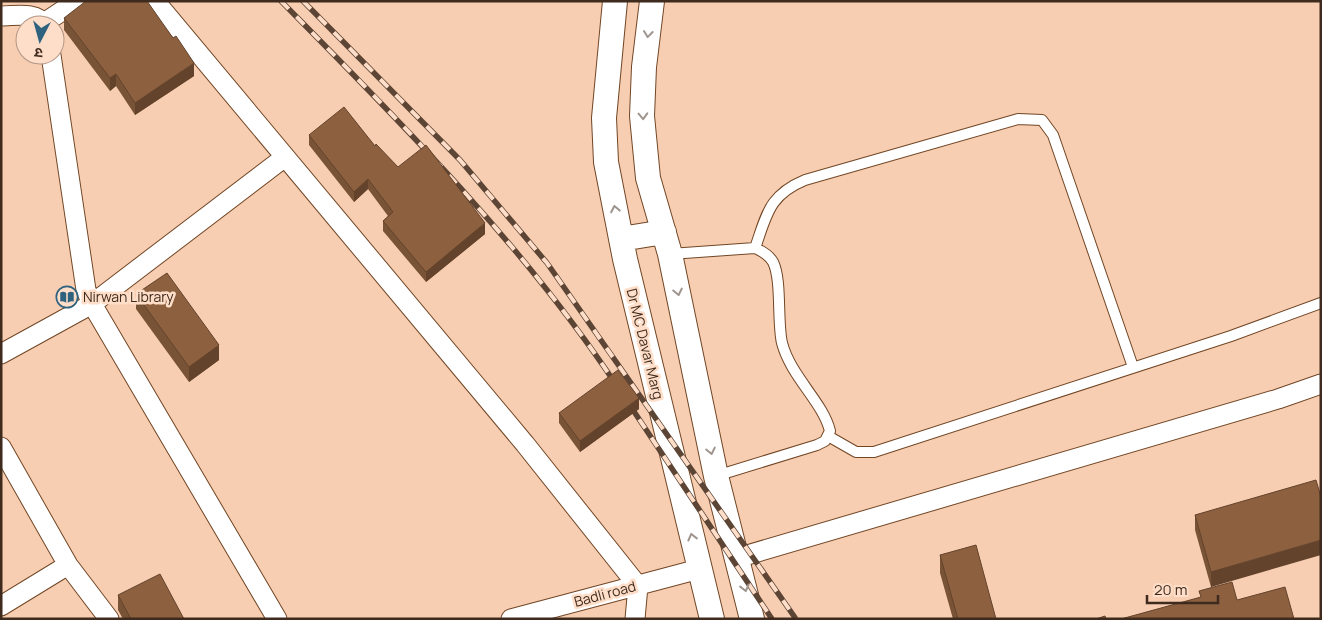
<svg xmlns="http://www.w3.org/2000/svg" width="1322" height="620" viewBox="0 0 1322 620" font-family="Manrope,'Noto Sans Devanagari',sans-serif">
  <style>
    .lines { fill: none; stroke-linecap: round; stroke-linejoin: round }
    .service-casing { stroke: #714625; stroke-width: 12 }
    .minor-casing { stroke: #714625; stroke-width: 21 }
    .tertiary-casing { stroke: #714625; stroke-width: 26 }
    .service { stroke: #fff; stroke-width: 10 }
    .minor { stroke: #fff; stroke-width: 19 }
    .tertiary { stroke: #fff; stroke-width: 24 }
    .rail-casing { stroke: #5d4535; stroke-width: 5.5 }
    .rail { stroke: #fedec8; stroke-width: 4; stroke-dasharray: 11; stroke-linecap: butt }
    .wall { fill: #795336 }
    .shaded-wall { fill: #63432c }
    .building { fill: #8d603f; stroke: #63432c }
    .oneway { stroke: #9f958e }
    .labels { text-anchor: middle; stroke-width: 5; stroke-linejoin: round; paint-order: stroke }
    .poi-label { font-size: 14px; fill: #3f2b1d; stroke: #fedec8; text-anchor: start }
    .street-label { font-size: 14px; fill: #3f2b1d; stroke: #fedec8 }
  </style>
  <rect width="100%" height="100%" fill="#f8ceb2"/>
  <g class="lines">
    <!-- service casing -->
    <g class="service-casing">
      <path id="service" d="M 755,248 C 767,214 769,195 805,180 L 1018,119 L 1042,120 L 1053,135 L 1133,367
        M 670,254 L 755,248 C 762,251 769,255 773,262 C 782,280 777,321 782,343 C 791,377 823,402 830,431 L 825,441 L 817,445 L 716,476
        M 828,436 L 856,452 L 874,452 L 1231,336 L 1321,303"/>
    </g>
    <!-- minor casing -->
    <g class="minor-casing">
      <path id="minor" d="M 155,1 L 525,444 L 638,586 L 635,619
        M 1,16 C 16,16 36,11 45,25
        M 44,23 L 77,1
        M 51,55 L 86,290 L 92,304 L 277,619
        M 1,354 L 92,304 L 285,157
        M 1,447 L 68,565 L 109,619
        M 737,558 L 1278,399 L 1321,384
        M 1,606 L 68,565
        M 511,619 L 699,569"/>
    </g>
    <!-- tertiary casing -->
    <g class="tertiary-casing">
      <path id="tertiary" d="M 615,1 L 604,118 L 606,162 L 625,259 L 712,619
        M 652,1 L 644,67 L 642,116 L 648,178 L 670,254 L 716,476 L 752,619
        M 621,239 L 664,232"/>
    </g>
    <!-- service -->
    <use href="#service" class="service"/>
    <!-- minor -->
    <use href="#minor" class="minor"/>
    <!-- tertiary -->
    <use href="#tertiary" class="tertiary"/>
    <!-- rail casing -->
    <g class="rail-casing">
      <path id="rail" d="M 281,1 C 401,123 522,243 617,386
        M 303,1 L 460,160 L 547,263 L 796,619
        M 627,401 L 772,619"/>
    </g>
    <!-- rail -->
    <use href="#rail" class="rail"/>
  </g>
  <!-- wall -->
  <path class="wall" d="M 64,18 L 194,76 L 135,115 L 116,86 L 110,91 L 64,30 Z
    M 309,135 L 375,146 L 398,167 L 485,234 L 426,282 L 383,231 L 383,221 L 388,216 L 368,189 L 354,202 L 309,145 Z
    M 136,294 L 219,360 L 189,382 L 136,309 Z
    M 639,409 L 580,452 L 559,423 L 559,413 Z
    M 1321,497 L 1211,587 L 1195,530 L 1195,515 Z
    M 940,555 L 996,619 L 953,619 L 940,573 Z
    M 118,595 L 184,619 L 123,619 L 118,610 Z"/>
  <!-- shaded-wall -->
  <path class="shaded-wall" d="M 194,63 L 194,76 L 135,115 L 135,103 Z
    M 116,74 L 116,86 L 110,91 L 110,78 Z
    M 368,179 L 368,189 L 354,202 L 354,192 Z
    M 485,223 L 485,234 L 426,282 L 426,272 Z
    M 219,345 L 219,360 L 189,382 L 189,367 Z
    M 639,398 L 639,409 L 580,452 L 580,441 Z
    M 1321,540 L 1321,555 L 1211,587 L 1211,572 Z"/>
  <!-- building -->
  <path class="building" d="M 86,1 L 147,1 L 173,38 L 176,36 L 194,63 L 135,103 L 116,74 L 110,78 L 64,18 Z
    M 344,107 L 375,146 L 376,144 L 398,167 L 426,145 L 485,223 L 426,272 L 383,221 L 393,212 L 368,179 L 354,192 L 309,135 Z
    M 167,273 L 219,345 L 189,367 L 136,294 Z
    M 618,370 L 639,398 L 580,441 L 559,413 Z
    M 1316,480 L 1321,497 L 1321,540 L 1211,572 L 1195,515 Z
    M 976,545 L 996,619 L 958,619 L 940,555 Z
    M 160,574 L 184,619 L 131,619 L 118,595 Z
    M 1232,582 L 1237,600 L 1285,587 L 1294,619 L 1121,619 L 1201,597 L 1199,591 Z
    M 1105,616 L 1106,619 L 1096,619 Z"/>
  <!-- one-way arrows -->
  <defs><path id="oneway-chevron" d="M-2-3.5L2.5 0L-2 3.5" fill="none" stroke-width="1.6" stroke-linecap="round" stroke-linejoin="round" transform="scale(1.25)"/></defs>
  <g class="oneway">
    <use href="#oneway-chevron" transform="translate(648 34) rotate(97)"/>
    <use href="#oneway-chevron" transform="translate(643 116) rotate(88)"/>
    <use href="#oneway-chevron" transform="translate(615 209) rotate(-101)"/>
    <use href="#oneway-chevron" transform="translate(678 292) rotate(78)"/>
    <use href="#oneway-chevron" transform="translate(711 451) rotate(78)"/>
    <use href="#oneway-chevron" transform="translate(692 537) rotate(-104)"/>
    <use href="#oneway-chevron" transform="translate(745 588) rotate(76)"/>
  </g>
  <!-- icons -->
  <defs>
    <g id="library-ring" transform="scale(1.125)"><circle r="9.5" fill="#fedec8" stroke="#2f627f" stroke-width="1.5"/><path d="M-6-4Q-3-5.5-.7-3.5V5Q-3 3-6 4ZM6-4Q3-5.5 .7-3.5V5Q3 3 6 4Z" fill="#2f627f"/></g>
  </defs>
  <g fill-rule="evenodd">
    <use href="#library-ring" x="67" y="297"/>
  </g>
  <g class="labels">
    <!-- poi labels -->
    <g class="poi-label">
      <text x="83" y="302">Nirwan Library</text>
    </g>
    <!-- street labels -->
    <g class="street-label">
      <text transform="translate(645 344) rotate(76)" y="5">Dr MC Davar Marg</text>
      <text transform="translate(605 594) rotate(-15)" y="5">Badli road</text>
    </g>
  </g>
  <!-- border -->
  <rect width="1322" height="620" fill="none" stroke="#3f2b1d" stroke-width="5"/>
  <!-- north arrow -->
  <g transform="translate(40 40) rotate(186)"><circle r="24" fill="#fedec8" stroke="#b29684"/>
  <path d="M0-4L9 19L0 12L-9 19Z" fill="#2f627f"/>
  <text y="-8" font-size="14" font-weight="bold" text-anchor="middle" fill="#3f2b1d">उ</text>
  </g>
  <!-- scale -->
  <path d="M1147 595v8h71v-8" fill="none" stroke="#3f2b1d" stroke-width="2.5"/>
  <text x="1154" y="595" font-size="15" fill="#3f2b1d" stroke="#fedec8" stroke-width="4" paint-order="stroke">20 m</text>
</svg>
